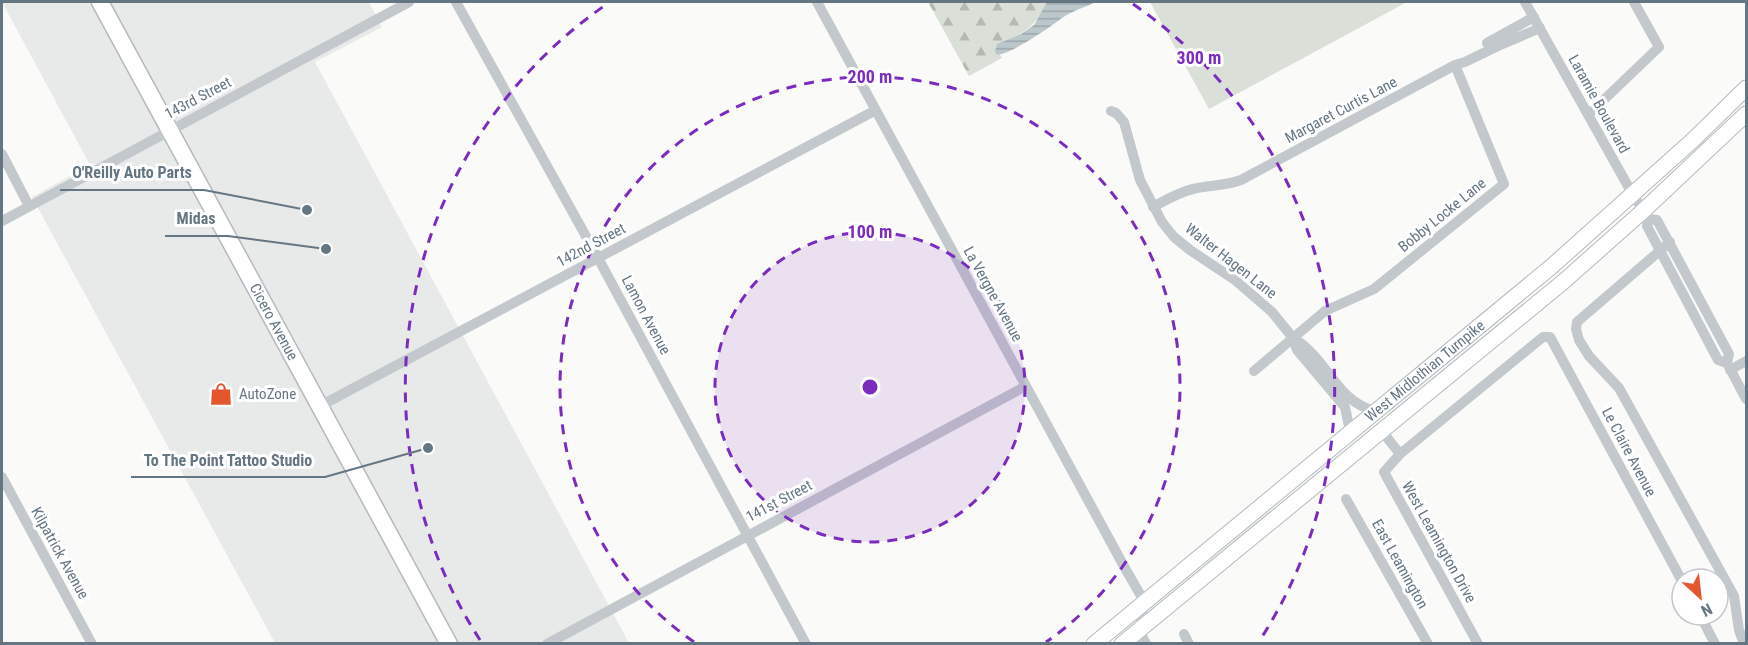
<svg xmlns="http://www.w3.org/2000/svg" width="1748" height="645" viewBox="0 0 1748 645" font-family="'Roboto Condensed',sans-serif">
  <style>
    .built { fill: #e8e9e9 }
    .grass { fill: #dadfd7 }
    .forest { fill: url(#forest-firs) }
    .water { fill: url(#water-rules) }
    .lines { fill: none; stroke-linecap: round; stroke-linejoin: round }
    .secondary-casing { stroke: #b3babf; stroke-width: 17 }
    .primary-casing { stroke: #b5babe; stroke-width: 19 }
    .street { stroke: #c3c8cc; stroke-width: 10 }
    .secondary { stroke: #fff; stroke-width: 15 }
    .primary { stroke: #fff; stroke-width: 16 }
    .ring { fill: none; stroke: #7b2cbf; stroke-width: 3; stroke-dasharray: 10 8 }
    .labels { text-anchor: middle; stroke-width: 6; stroke-linejoin: round; paint-order: stroke }
    .street-label { font-size: 15px; fill: #657683; stroke: #fff }
    .poi-label { font-size: 15px; fill: #657683; stroke: #fff; text-anchor: start }
    .centre { fill: #7b2cbf; stroke: #fff; stroke-width: 3 }
    .ring-label { font-size: 18px; text-anchor: middle; font-weight: bold; fill: #7b2cbf; stroke: #fff; stroke-width: 6; stroke-linejoin: round; paint-order: stroke }
    .leader { fill: none; stroke: #657683; stroke-width: 2 }
    .callout-dot { fill: #657683; stroke: #fff; stroke-width: 2 }
    .callout-label { font-size: 16px; text-anchor: middle; font-weight: bold; fill: #657683; stroke: #fff; stroke-width: 6; stroke-linejoin: round; paint-order: stroke }
  </style>
  <defs>
    <pattern id="forest-firs" width="22" height="20" patternUnits="userSpaceOnUse" patternTransform="scale(1.5)"><rect width="22" height="20" fill="#dadfd7"/><path d="M5 1l3.5 6h-7zM16 11l3.5 6h-7z" fill="#b4b9b4"/></pattern>
    <pattern id="water-rules" width="6" height="5" patternUnits="userSpaceOnUse" patternTransform="scale(1.5)"><rect width="6" height="5" fill="#bbc7cb"/><path d="M0 2.5h6" fill="none" stroke="#9ca6aa"/></pattern>
  </defs>
  <rect width="100%" height="100%" fill="#fafaf8"/>
  <!-- built -->
  <path class="built" d="M 2,2 L 369,2 L 382,27 L 315,62 L 629,643 L 275,643 L 32,197 L 90,165 Z"/>
  <!-- grass -->
  <path class="grass" d="M 1150,2 L 1407,2 L 1209,109 Z"/>
  <!-- forest -->
  <path class="forest" d="M 928,2 L 1047,2 C 1037,23 1026,34 1003,41 L 997,54 L 1000,55 L 1002,58 L 969,76 Z"/>
  <!-- water -->
  <path class="water" d="M 1047,2 L 1096,2 C 1085,7 1072,11 1062,18 C 1049,28 1011,54 997,55 L 995,52 L 997,44 L 1021,34 L 1034,25 Z"/>
  <g class="lines">
    <!-- secondary casing -->
    <g class="secondary-casing">
      <g id="secondary">
        <path id="s1" d="M 1094,644 L 1551,267 L 1693,140 L 1746,88"/>
        <path d="M 1122,644 L 1563,282 L 1643,211 L 1746,114"/>
      </g>
    </g>
    <!-- primary casing -->
    <g class="primary-casing">
      <g id="primary">
        <path id="s2" d="M 100,2 L 449,644"/>
      </g>
    </g>
    <!-- street -->
    <path class="street" d="M 456,2 L 598,258 L 806,644
      M 817,2 L 1126,570 L 1144,601 L 1139,630 L 1146,644
      M 1525,2 L 1633,195 L 1649,219 L 1657,220 L 1729,354 L 1727,363
      M 1487,43 L 1534,17
      M 1111,111 L 1116,113 L 1124,122 L 1140,180 L 1162,222 L 1174,237 L 1190,250 L 1235,280 L 1272,312 L 1293,338 L 1297,350 L 1345,407 L 1350,431
      M 1588,115 L 1659,47 L 1634,2
      M 2,154 L 29,206
      M 1153,207 C 1166,200 1179,192 1193,189 C 1210,185 1225,186 1241,180 L 1455,65 L 1465,62 L 1498,46 L 1540,28
      M 1649,219 L 1647,226 L 1718,360 L 1727,363 L 1746,399
      M 2,221 L 409,2
      M 1670,242 L 1577,322 L 1576,329 L 1579,340 L 1589,356 L 1619,388 L 1734,596 L 1739,630 L 1744,644
      M 1293,338 C 1327,357 1336,402 1375,411
      M 1730,370 L 1746,361
      M 1254,371 L 1325,311 L 1374,289 L 1504,184 L 1455,65
      M 320,406 L 876,110
      M 1381,430 L 1400,454 L 1384,472 L 1478,644
      M 1400,454 L 1543,337 L 1550,337 L 1682,581
      M 2,477 L 92,644
      M 1346,499 L 1428,644
      M 1700,615 L 1715,644
      M 1184,634 L 1189,644
      M 547,644 L 1026,386"/>
    <!-- secondary -->
    <use href="#secondary" class="secondary"/>
    <!-- primary -->
    <use href="#primary" class="primary"/>
  </g>
  <!-- distance rings -->
  <circle cx="870" cy="387" r="155" fill="#7b2cbf" fill-opacity=".12"/>
  <g class="ring">
    <circle cx="870" cy="387" r="155"/>
    <path d="M694 642A310 310 0 1 1 1046 642"/>
    <path d="M480 640A465 465 0 0 1 607 4M1133 4A465 465 0 0 1 1260 640"/>
  </g>
  <!-- icons -->
  <defs>
    <g id="shop-bare" transform="scale(1.8)"><path d="M-5-2.5h2.3a2.7 3.5 0 0 1 5.4 0H5L5.5 6h-11ZM-1.5-2.5h3a1.5 2.3 0 0 0-3 0Z" fill="#e4572e" stroke="#fff" stroke-width="2.5" paint-order="stroke"/></g>
  </defs>
  <g fill-rule="evenodd">
    <use href="#shop-bare" x="221" y="394"/>
  </g>
  <g class="labels">
    <!-- street labels -->
    <g class="street-label">
      <text transform="translate(198 98) rotate(-28)" y="5">143rd Street</text>
      <text transform="translate(1599 104) rotate(61)" y="5">Laramie Boulevard</text>
      <text transform="translate(1341 110) rotate(-28)" y="5">Margaret Curtis Lane</text>
      <text transform="translate(1442 215) rotate(-39)" y="5">Bobby Locke Lane</text>
      <text transform="translate(591 245) rotate(-28)" y="5">142nd Street</text>
      <text transform="translate(1231 261) rotate(38)" y="5">Walter Hagen Lane</text>
      <text transform="translate(993 294) rotate(61)" y="5">La Vergne Avenue</text>
      <text transform="translate(646 315) rotate(62)" y="5">Lamon Avenue</text>
      <text dy="5" stroke="none"><textPath href="#s2" startOffset="364">Cicero Avenue</textPath></text>
      <text dy="5" stroke="none"><textPath href="#s1" startOffset="429">West Midlothian Turnpike</textPath></text>
      <text transform="translate(1629 452) rotate(62)" y="5">Le Claire Avenue</text>
      <text transform="translate(779 501) rotate(-28)" y="5">141st Street</text>
      <text transform="translate(1439 542) rotate(61)" y="5">West Leamington Drive</text>
      <text transform="translate(60 553) rotate(61)" y="5">Kilpatrick Avenue</text>
      <text transform="translate(1400 564) rotate(61)" y="5">East Leamington</text>
    </g>
    <!-- poi labels -->
    <g class="poi-label">
      <text x="239" y="399">AutoZone</text>
    </g>
  </g>
  <circle cx="870" cy="387" r="9" class="centre"/>
  <g class="ring-label">
    <text x="1199" y="64">300 m</text>
    <text x="870" y="83">200 m</text>
    <text x="870" y="238">100 m</text>
  </g>
  <!-- callouts -->
  <path class="leader" d="M307 210L204 190H60M326 249L228 236H165M428 448L325 477H131"/>
  <g class="callout-dot">
    <circle cx="307" cy="210" r="6"/>
    <circle cx="326" cy="249" r="6"/>
    <circle cx="428" cy="448" r="6"/>
  </g>
  <g class="callout-label">
    <text x="132" y="178">O'Reilly Auto Parts</text>
    <text x="196" y="224">Midas</text>
    <text x="228" y="466">To The Point Tattoo Studio</text>
  </g>
  <!-- border -->
  <rect width="1748" height="645" fill="none" stroke="#657683" stroke-width="6"/>
  <!-- north arrow -->
  <g transform="translate(1700 597) rotate(153)"><circle r="28" fill="#ffffff" stroke="#c1c8cd" stroke-width="1.5"/>
  <path d="M0-4.5L10 22L0 15L-10 22Z" fill="#e4572e"/>
  <text y="-9" font-size="16" font-weight="bold" text-anchor="middle" fill="#657683">N</text>
  </g>
</svg>
